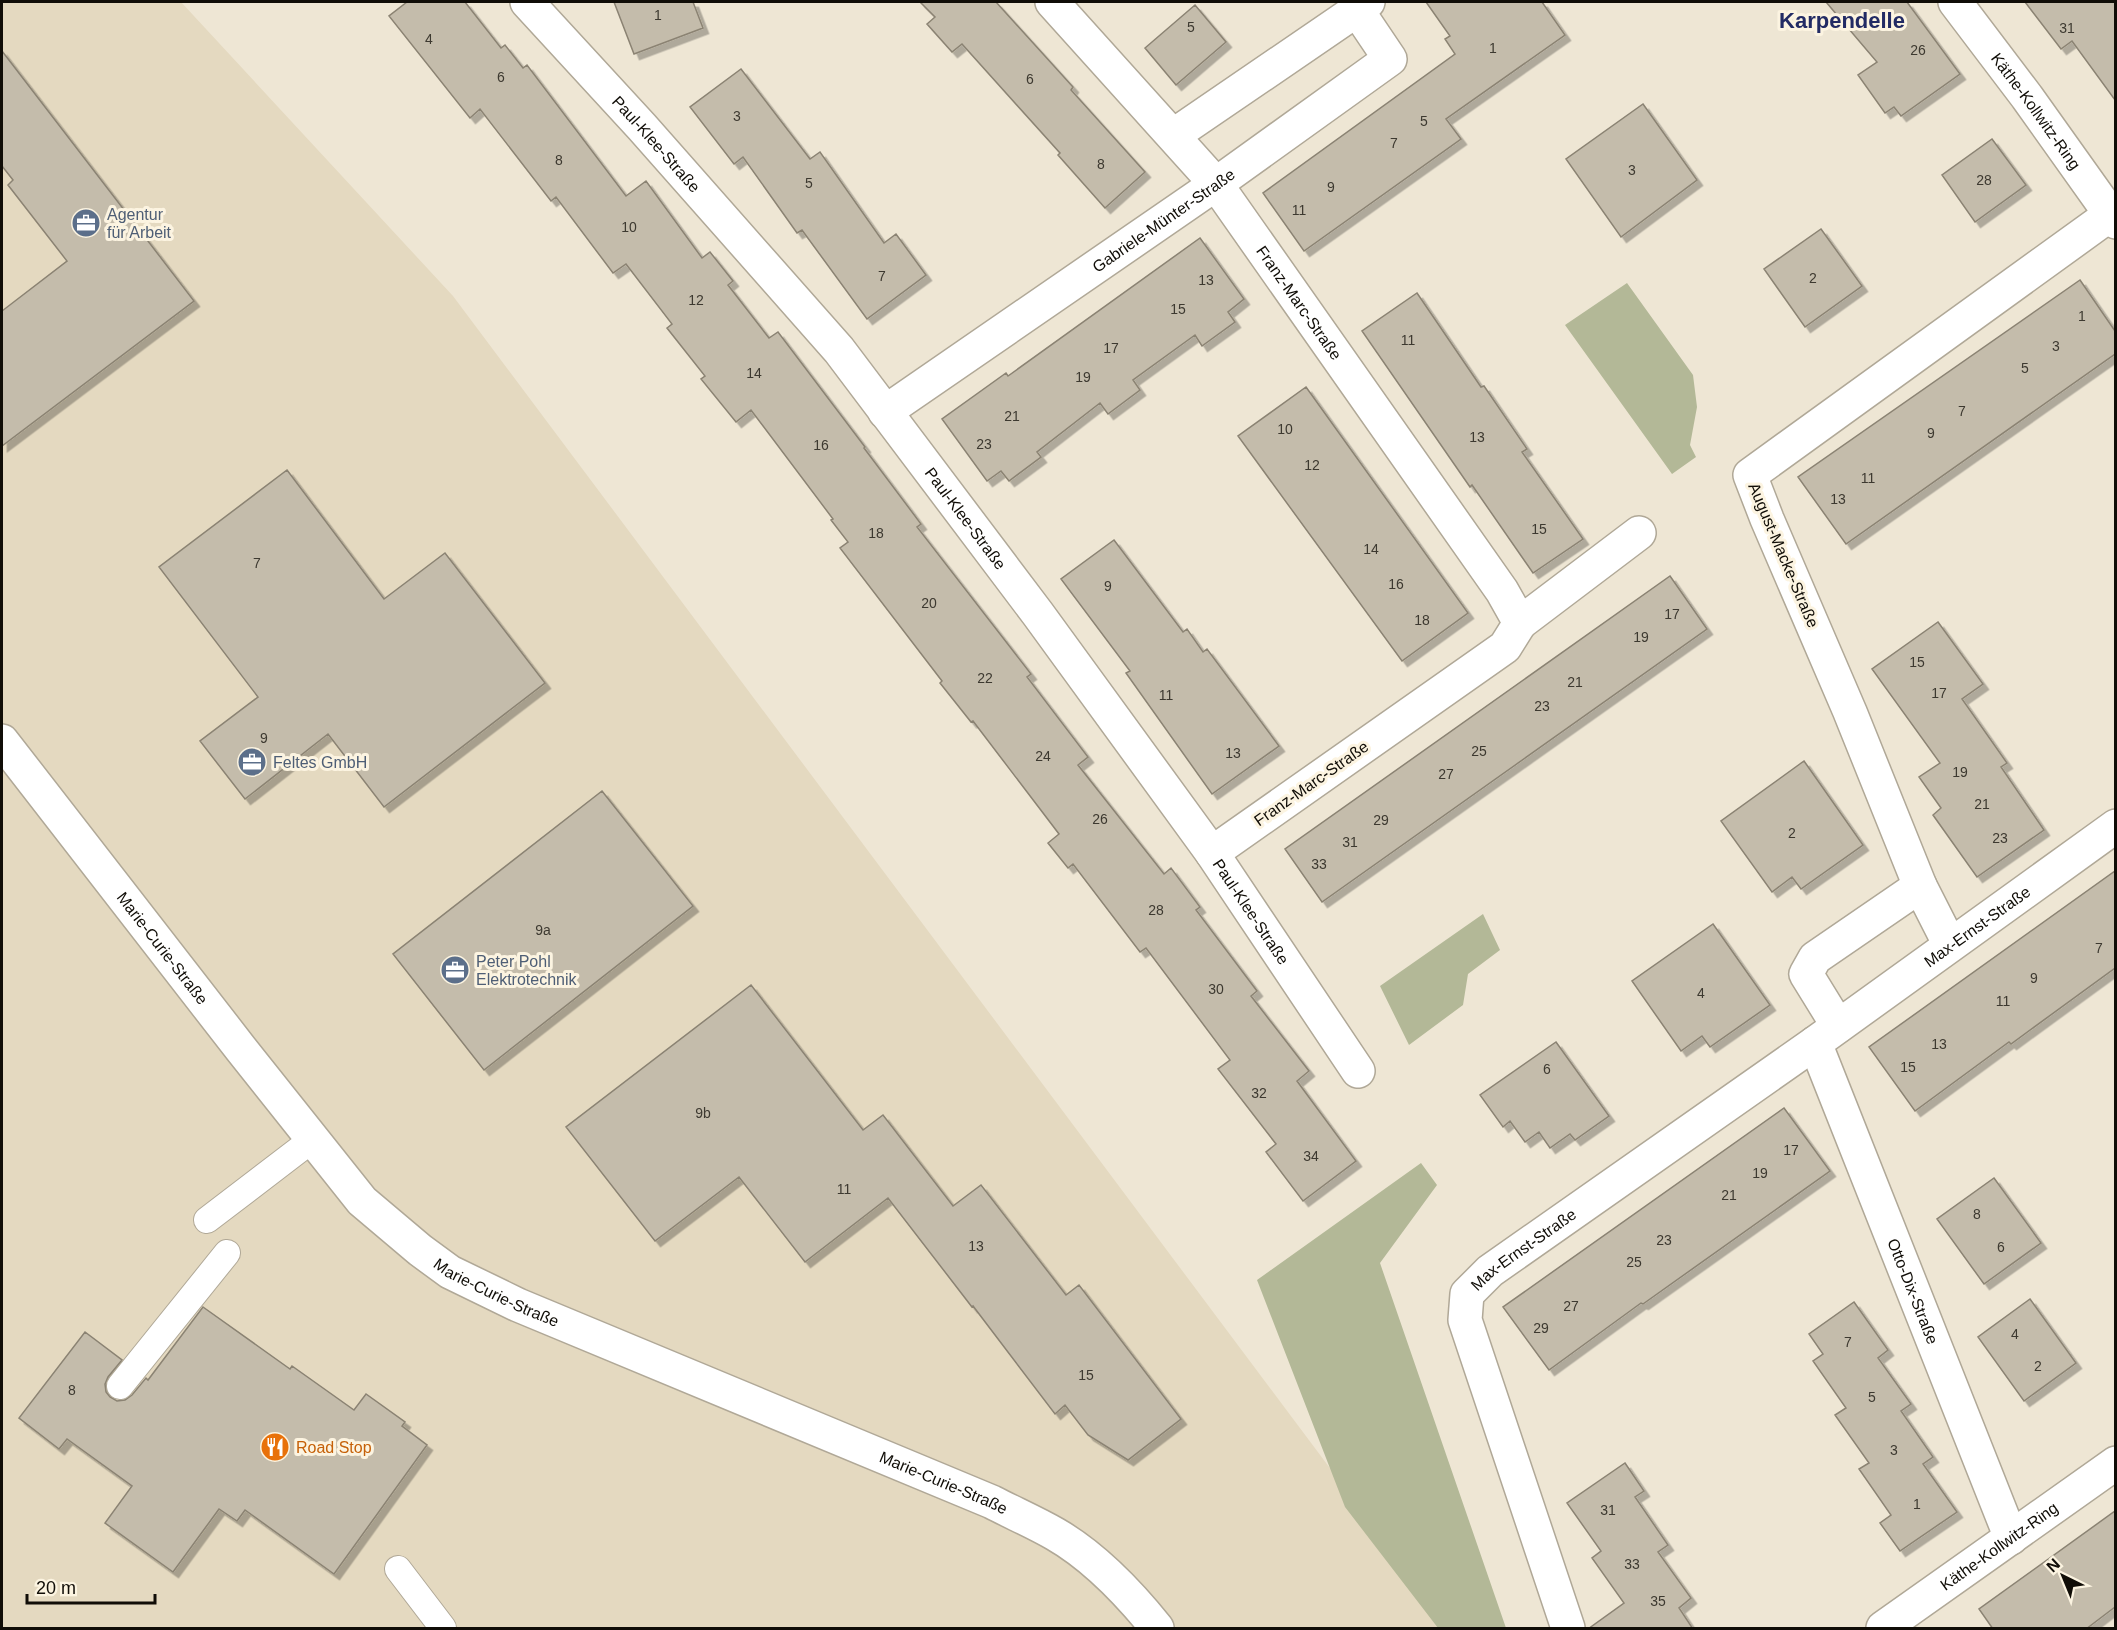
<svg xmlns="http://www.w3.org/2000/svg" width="2117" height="1630" viewBox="0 0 2117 1630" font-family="Helvetica,sans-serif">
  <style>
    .built { fill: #e4d9c0 }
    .green { fill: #b3b897 }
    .building { fill: #c4bcab; stroke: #8b8373; stroke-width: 1.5; filter: url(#shadow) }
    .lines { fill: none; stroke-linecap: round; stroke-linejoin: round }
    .service-casing { stroke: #b0a897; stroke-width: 28 }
    .minor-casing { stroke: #b0a897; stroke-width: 36 }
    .service { stroke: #fff; stroke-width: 26 }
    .minor { stroke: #fff; stroke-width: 33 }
    .labels { text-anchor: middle; stroke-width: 6; stroke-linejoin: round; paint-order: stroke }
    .number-label { font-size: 14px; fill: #3d3930 }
    .street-label { font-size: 16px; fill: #100d07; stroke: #fcf4e1 }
    .service-label { font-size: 16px; fill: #4e5e75; stroke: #fcf4e1; text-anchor: start }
    .food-label { font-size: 16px; fill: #c56008; stroke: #fcf4e1; text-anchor: start }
    .district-label { font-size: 22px; font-weight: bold; fill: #222b64; stroke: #fcf4e1 }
  </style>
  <defs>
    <filter id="shadow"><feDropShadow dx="5.5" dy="5.5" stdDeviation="0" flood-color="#0004"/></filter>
  </defs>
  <rect width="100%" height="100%" fill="#eee6d4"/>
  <!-- built -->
  <path class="built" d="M 2,2 L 181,2 L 453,296 L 1350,1495 L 1456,1628 L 2,1628 Z"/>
  <!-- green -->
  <path class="green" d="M 1627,283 L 1693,375 L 1697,407 L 1690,445 L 1696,457 L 1672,474 L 1565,325 Z
    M 1483,914 L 1500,950 L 1468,974 L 1463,1005 L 1409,1045 L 1380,986 Z
    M 1421,1163 L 1437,1185 L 1380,1263 L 1506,1628 L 1438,1628 L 1345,1507 L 1257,1280 Z"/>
  <!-- building -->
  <path class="building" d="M 407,2 L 465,2 L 501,48 L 505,45 L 523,68 L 527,65 L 626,196 L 646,181 L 702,258 L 710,252 L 733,281 L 728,285 L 769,338 L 778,332 L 865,447 L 864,448 L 921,524 L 917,527 L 1031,674 L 1027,677 L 1088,757 L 1078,765 L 1164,874 L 1171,868 L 1200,907 L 1196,910 L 1257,991 L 1251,996 L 1309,1071 L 1297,1081 L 1356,1161 L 1303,1201 L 1266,1152 L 1276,1144 L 1218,1069 L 1230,1060 L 1146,948 L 1140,952 L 1073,864 L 1068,868 L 1048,843 L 1059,834 L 973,721 L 971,722 L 940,683 L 942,681 L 840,548 L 848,542 L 831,520 L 833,519 L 751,410 L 736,422 L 701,379 L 705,376 L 667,328 L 672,324 L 626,264 L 613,273 L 556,197 L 551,201 L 480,109 L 470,118 L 389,16 Z
    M 614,2 L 693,2 L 703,28 L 634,54 Z
    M 920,2 L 996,2 L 1073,87 L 1071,90 L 1145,172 L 1105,208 L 1058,155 L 1060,153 L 962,44 L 952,52 L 927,24 L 935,17 Z
    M 1426,2 L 1542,2 L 1565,35 L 1446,119 L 1461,139 L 1304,251 L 1263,193 L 1455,54 L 1445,39 L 1450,36 Z
    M 1826,2 L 1907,2 L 1960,74 L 1901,116 L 1894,107 L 1885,113 L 1858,75 L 1877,62 Z
    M 2025,2 L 2115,2 L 2115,100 L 2072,41 L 2061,49 Z
    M 1195,5 L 1226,42 L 1176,85 L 1145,48 Z
    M 2,51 L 194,301 L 2,446 L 2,311 L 67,261 L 8,185 L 13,180 L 2,166 Z
    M 741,69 L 810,159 L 820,152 L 884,243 L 896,234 L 926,275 L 867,319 L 802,230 L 797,233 L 743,157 L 734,164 L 690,107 Z
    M 1643,104 L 1697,180 L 1621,237 L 1566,159 Z
    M 1992,139 L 2026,185 L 1975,222 L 1942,175 Z
    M 1821,229 L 1862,286 L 1805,327 L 1764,269 Z
    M 1200,238 L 1244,299 L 1228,312 L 1235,322 L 1202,346 L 1195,335 L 1133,380 L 1140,390 L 1108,414 L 1100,403 L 1037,452 L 1041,457 L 1009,481 L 1001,471 L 987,481 L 942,419 L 1006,373 L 1008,376 Z
    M 2080,280 L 2115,331 L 2115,354 L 1846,544 L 1798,477 Z
    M 1417,293 L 1481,387 L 1484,386 L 1527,449 L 1522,452 L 1583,539 L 1533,573 L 1472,485 L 1470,487 L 1362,331 Z
    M 1306,387 L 1468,613 L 1402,661 L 1238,436 Z
    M 287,470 L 384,599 L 445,553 L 545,683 L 384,807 L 328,734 L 245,799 L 200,741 L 258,697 L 159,567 Z
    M 1114,540 L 1183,632 L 1187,629 L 1203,652 L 1207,649 L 1279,746 L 1212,794 L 1126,673 L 1130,671 L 1061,579 Z
    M 1670,576 L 1707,629 L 1322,902 L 1285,849 Z
    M 1938,622 L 1983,684 L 1962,699 L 2007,763 L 2001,767 L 2044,830 L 1977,877 L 1933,815 L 1941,808 L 1919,777 L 1940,763 L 1872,669 Z
    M 1804,761 L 1863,845 L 1801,889 L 1792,877 L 1772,892 L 1721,821 Z
    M 602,791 L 693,906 L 484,1070 L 393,954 Z
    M 2115,871 L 2115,968 L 2011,1044 L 2009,1042 L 1915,1111 L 1869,1047 Z
    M 1713,924 L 1770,1005 L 1710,1047 L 1702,1036 L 1681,1051 L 1632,981 Z
    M 751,985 L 863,1130 L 883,1115 L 953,1206 L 981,1185 L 1066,1295 L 1079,1285 L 1181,1419 L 1128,1460 L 1088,1435 L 1065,1405 L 1055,1414 L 973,1306 L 972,1307 L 888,1198 L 805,1262 L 739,1177 L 655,1241 L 566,1127 Z
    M 1556,1042 L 1609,1116 L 1575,1140 L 1570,1134 L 1550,1148 L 1539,1132 L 1525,1142 L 1510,1121 L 1503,1127 L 1480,1095 Z
    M 1784,1108 L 1830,1171 L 1643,1304 L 1641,1303 L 1549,1370 L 1503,1307 Z
    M 1994,1178 L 2041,1243 L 1984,1284 L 1937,1219 Z
    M 2030,1299 L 2076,1363 L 2024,1401 L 1978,1337 Z
    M 1854,1302 L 1888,1350 L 1878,1358 L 1911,1404 L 1901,1411 L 1933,1457 L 1923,1464 L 1957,1512 L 1900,1551 L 1880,1523 L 1891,1515 L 1859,1469 L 1869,1463 L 1835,1415 L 1846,1408 L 1813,1361 L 1823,1354 L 1809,1334 Z
    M 203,1307 L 290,1369 L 292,1366 L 354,1410 L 366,1394 L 405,1422 L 402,1426 L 427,1445 L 334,1574 L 245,1510 L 237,1521 L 219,1509 L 173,1572 L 105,1523 L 132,1486 L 67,1439 L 59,1449 L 19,1418 L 85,1332 L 122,1360 L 108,1377 L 105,1384 L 106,1392 L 110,1397 L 117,1401 L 125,1400 L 132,1395 L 146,1378 L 148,1380 Z
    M 1625,1463 L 1644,1491 L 1635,1497 L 1668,1545 L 1658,1552 L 1691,1598 L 1679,1608 L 1693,1629 L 1588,1629 L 1624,1603 L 1592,1558 L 1601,1551 L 1567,1503 Z
    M 2115,1511 L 2115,1607 L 2086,1629 L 1993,1629 L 1979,1609 Z"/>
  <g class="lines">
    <!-- service casing -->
    <g class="service-casing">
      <path id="service" d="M 207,1220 L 313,1139
        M 120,1386 L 227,1253
        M 398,1569 L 443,1628"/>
    </g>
    <!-- minor casing -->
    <g class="minor-casing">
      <g id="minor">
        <path id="s1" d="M 527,2 L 642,127 L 839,350 L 1038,614 L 1212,853 L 1358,1071"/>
        <path id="s2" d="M 1052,2 L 1216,184 L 1502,591 L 1520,623 L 1505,647 L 1212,853"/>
        <path id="s3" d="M 1955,2 L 2027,97 L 2116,222"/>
        <path d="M 1174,135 L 1357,10"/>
        <path id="s4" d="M 885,412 L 1216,184 L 1390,59 L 1357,10 L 1368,2"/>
        <path d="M 1520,623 L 1639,533"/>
        <path id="s5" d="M 2,741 L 241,1049 L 362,1201 L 420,1250 L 450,1272 L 518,1305 L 992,1502 C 1013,1513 1034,1522 1055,1534 C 1095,1557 1128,1592 1157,1628"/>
        <path d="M 1950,945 L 1920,886 L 1850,712 L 1767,519 L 1750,475 L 2111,214"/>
        <path d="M 1838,1026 L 1806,974 L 1815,958 L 1920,886"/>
        <path id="s6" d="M 1815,1043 L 2011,1538"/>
        <path id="s7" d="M 1568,1628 L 1465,1320 L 1467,1294 L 1490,1271 L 1815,1043 L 2116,826"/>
        <path id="s8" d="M 1883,1628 L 2116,1463"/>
      </g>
    </g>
    <!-- service -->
    <use href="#service" class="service"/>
    <!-- minor -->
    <use href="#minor" class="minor"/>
  </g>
  <!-- icons -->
  <defs>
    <g id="office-disc" transform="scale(1.5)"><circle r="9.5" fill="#5c6f8a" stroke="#fcf4e1"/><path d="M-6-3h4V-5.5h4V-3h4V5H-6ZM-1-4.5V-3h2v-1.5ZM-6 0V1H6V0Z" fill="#fff"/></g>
    <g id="restaurant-disc" transform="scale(1.5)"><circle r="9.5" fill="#e8710a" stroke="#fcf4e1"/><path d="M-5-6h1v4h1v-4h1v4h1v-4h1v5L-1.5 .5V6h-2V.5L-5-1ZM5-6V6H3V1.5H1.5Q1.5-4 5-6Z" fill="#fff"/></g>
  </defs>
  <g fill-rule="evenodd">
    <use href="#office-disc" x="86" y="223"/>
    <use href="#office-disc" x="252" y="762"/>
    <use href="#office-disc" x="455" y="970"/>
    <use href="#restaurant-disc" x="275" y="1447"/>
  </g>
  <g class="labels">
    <!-- number labels -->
    <g class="number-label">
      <text x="658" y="20">1</text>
      <text x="1191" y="32">5</text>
      <text x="2067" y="33">31</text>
      <text x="429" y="44">4</text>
      <text x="1493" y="53">1</text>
      <text x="1918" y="55">26</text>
      <text x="501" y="82">6</text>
      <text x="1030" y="84">6</text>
      <text x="737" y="121">3</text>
      <text x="1424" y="126">5</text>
      <text x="1394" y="148">7</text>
      <text x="559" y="165">8</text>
      <text x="1101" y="169">8</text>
      <text x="1632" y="175">3</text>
      <text x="1984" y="185">28</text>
      <text x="809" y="188">5</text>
      <text x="1331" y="192">9</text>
      <text x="1299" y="215">11</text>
      <text x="629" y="232">10</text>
      <text x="882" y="281">7</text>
      <text x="1813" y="283">2</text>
      <text x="1206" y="285">13</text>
      <text x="696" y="305">12</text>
      <text x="1178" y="314">15</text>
      <text x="2082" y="321">1</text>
      <text x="1408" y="345">11</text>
      <text x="2056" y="351">3</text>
      <text x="1111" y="353">17</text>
      <text x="2025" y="373">5</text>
      <text x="754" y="378">14</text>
      <text x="1083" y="382">19</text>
      <text x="1962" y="416">7</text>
      <text x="1012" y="421">21</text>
      <text x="1285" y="434">10</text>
      <text x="1931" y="438">9</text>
      <text x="1477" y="442">13</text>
      <text x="984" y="449">23</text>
      <text x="821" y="450">16</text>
      <text x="1312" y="470">12</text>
      <text x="1868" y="483">11</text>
      <text x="1838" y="504">13</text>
      <text x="1539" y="534">15</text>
      <text x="876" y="538">18</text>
      <text x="1371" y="554">14</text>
      <text x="257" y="568">7</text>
      <text x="1396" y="589">16</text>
      <text x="1108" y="591">9</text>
      <text x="929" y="608">20</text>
      <text x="1672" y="619">17</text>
      <text x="1422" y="625">18</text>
      <text x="1641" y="642">19</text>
      <text x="1917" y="667">15</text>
      <text x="985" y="683">22</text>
      <text x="1575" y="687">21</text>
      <text x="1939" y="698">17</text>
      <text x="1166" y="700">11</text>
      <text x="1542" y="711">23</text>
      <text x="264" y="743">9</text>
      <text x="1479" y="756">25</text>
      <text x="1233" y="758">13</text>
      <text x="1043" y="761">24</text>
      <text x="1960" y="777">19</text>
      <text x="1446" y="779">27</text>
      <text x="1982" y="809">21</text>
      <text x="1100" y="824">26</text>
      <text x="1381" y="825">29</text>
      <text x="1792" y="838">2</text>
      <text x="2000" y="843">23</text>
      <text x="1350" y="847">31</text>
      <text x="1319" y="869">33</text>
      <text x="1156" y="915">28</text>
      <text x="543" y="935">9a</text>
      <text x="2099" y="953">7</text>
      <text x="2034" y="983">9</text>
      <text x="1216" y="994">30</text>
      <text x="1701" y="998">4</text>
      <text x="2003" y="1006">11</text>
      <text x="1939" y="1049">13</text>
      <text x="1908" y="1072">15</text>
      <text x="1547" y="1074">6</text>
      <text x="1259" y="1098">32</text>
      <text x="703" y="1118">9b</text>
      <text x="1791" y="1155">17</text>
      <text x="1311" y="1161">34</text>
      <text x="1760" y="1178">19</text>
      <text x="844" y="1194">11</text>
      <text x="1729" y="1200">21</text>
      <text x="1977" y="1219">8</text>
      <text x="1664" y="1245">23</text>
      <text x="976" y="1251">13</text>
      <text x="2001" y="1252">6</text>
      <text x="1634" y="1267">25</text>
      <text x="1571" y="1311">27</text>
      <text x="1541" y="1333">29</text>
      <text x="2015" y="1339">4</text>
      <text x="1848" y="1347">7</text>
      <text x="2038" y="1371">2</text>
      <text x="1086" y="1380">15</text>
      <text x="72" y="1395">8</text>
      <text x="1872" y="1402">5</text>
      <text x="1894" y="1455">3</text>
      <text x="1917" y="1509">1</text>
      <text x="1608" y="1515">31</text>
      <text x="1632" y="1569">33</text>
      <text x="1658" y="1606">35</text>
    </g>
    <!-- street labels -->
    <g class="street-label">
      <text dy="6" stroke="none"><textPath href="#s3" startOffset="136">Käthe-Kollwitz-Ring</textPath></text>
      <text dy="6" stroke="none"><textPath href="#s1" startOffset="192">Paul-Klee-Straße</textPath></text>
      <text dy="6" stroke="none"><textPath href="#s4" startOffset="338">Gabriele-Münter-Straße</textPath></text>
      <text dy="6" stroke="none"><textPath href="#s2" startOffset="390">Franz-Marc-Straße</textPath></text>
      <text dy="6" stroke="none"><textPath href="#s1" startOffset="678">Paul-Klee-Straße</textPath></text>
      <text transform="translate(1784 555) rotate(67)" y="6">August-Macke-Straße</text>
      <text transform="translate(1311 783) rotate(-35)" y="6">Franz-Marc-Straße</text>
      <text dy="6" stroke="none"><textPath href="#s1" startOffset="1164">Paul-Klee-Straße</textPath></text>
      <text dy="6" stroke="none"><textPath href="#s7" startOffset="980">Max-Ernst-Straße</textPath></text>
      <text dy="6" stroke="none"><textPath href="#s5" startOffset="262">Marie-Curie-Straße</textPath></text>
      <text dy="6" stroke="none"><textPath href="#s7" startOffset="423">Max-Ernst-Straße</textPath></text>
      <text dy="6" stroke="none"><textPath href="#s5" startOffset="748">Marie-Curie-Straße</textPath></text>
      <text dy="6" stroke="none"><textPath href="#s6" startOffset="267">Otto-Dix-Straße</textPath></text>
      <text dy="6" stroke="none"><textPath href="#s5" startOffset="1234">Marie-Curie-Straße</textPath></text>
      <text dy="6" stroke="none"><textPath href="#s8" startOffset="142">Käthe-Kollwitz-Ring</textPath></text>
    </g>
    <!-- service labels -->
    <g class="service-label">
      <text x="107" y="220">Agentur<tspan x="107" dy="18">für Arbeit</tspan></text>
      <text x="273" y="768">Feltes GmbH</text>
      <text x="476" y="967">Peter Pohl<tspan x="476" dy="18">Elektrotechnik</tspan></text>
    </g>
    <!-- food labels -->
    <g class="food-label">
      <text x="296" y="1453">Road Stop</text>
    </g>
    <!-- district labels -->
    <g class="district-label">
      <text x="1842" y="28">Karpendelle</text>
    </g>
  </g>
  <!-- border -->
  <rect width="2117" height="1630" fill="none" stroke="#100d07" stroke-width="6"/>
  <!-- north arrow -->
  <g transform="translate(2063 1576) rotate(317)" stroke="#fcf4e1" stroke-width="4.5" paint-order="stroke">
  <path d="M0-4.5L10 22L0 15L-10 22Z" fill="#100d07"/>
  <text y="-9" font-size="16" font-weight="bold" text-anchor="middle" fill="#100d07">N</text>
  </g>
  <!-- scale -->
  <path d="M27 1594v9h128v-9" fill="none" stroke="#100d07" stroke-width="3"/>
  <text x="36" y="1594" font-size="18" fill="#100d07" stroke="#fcf4e1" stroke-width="4.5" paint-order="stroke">20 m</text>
</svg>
